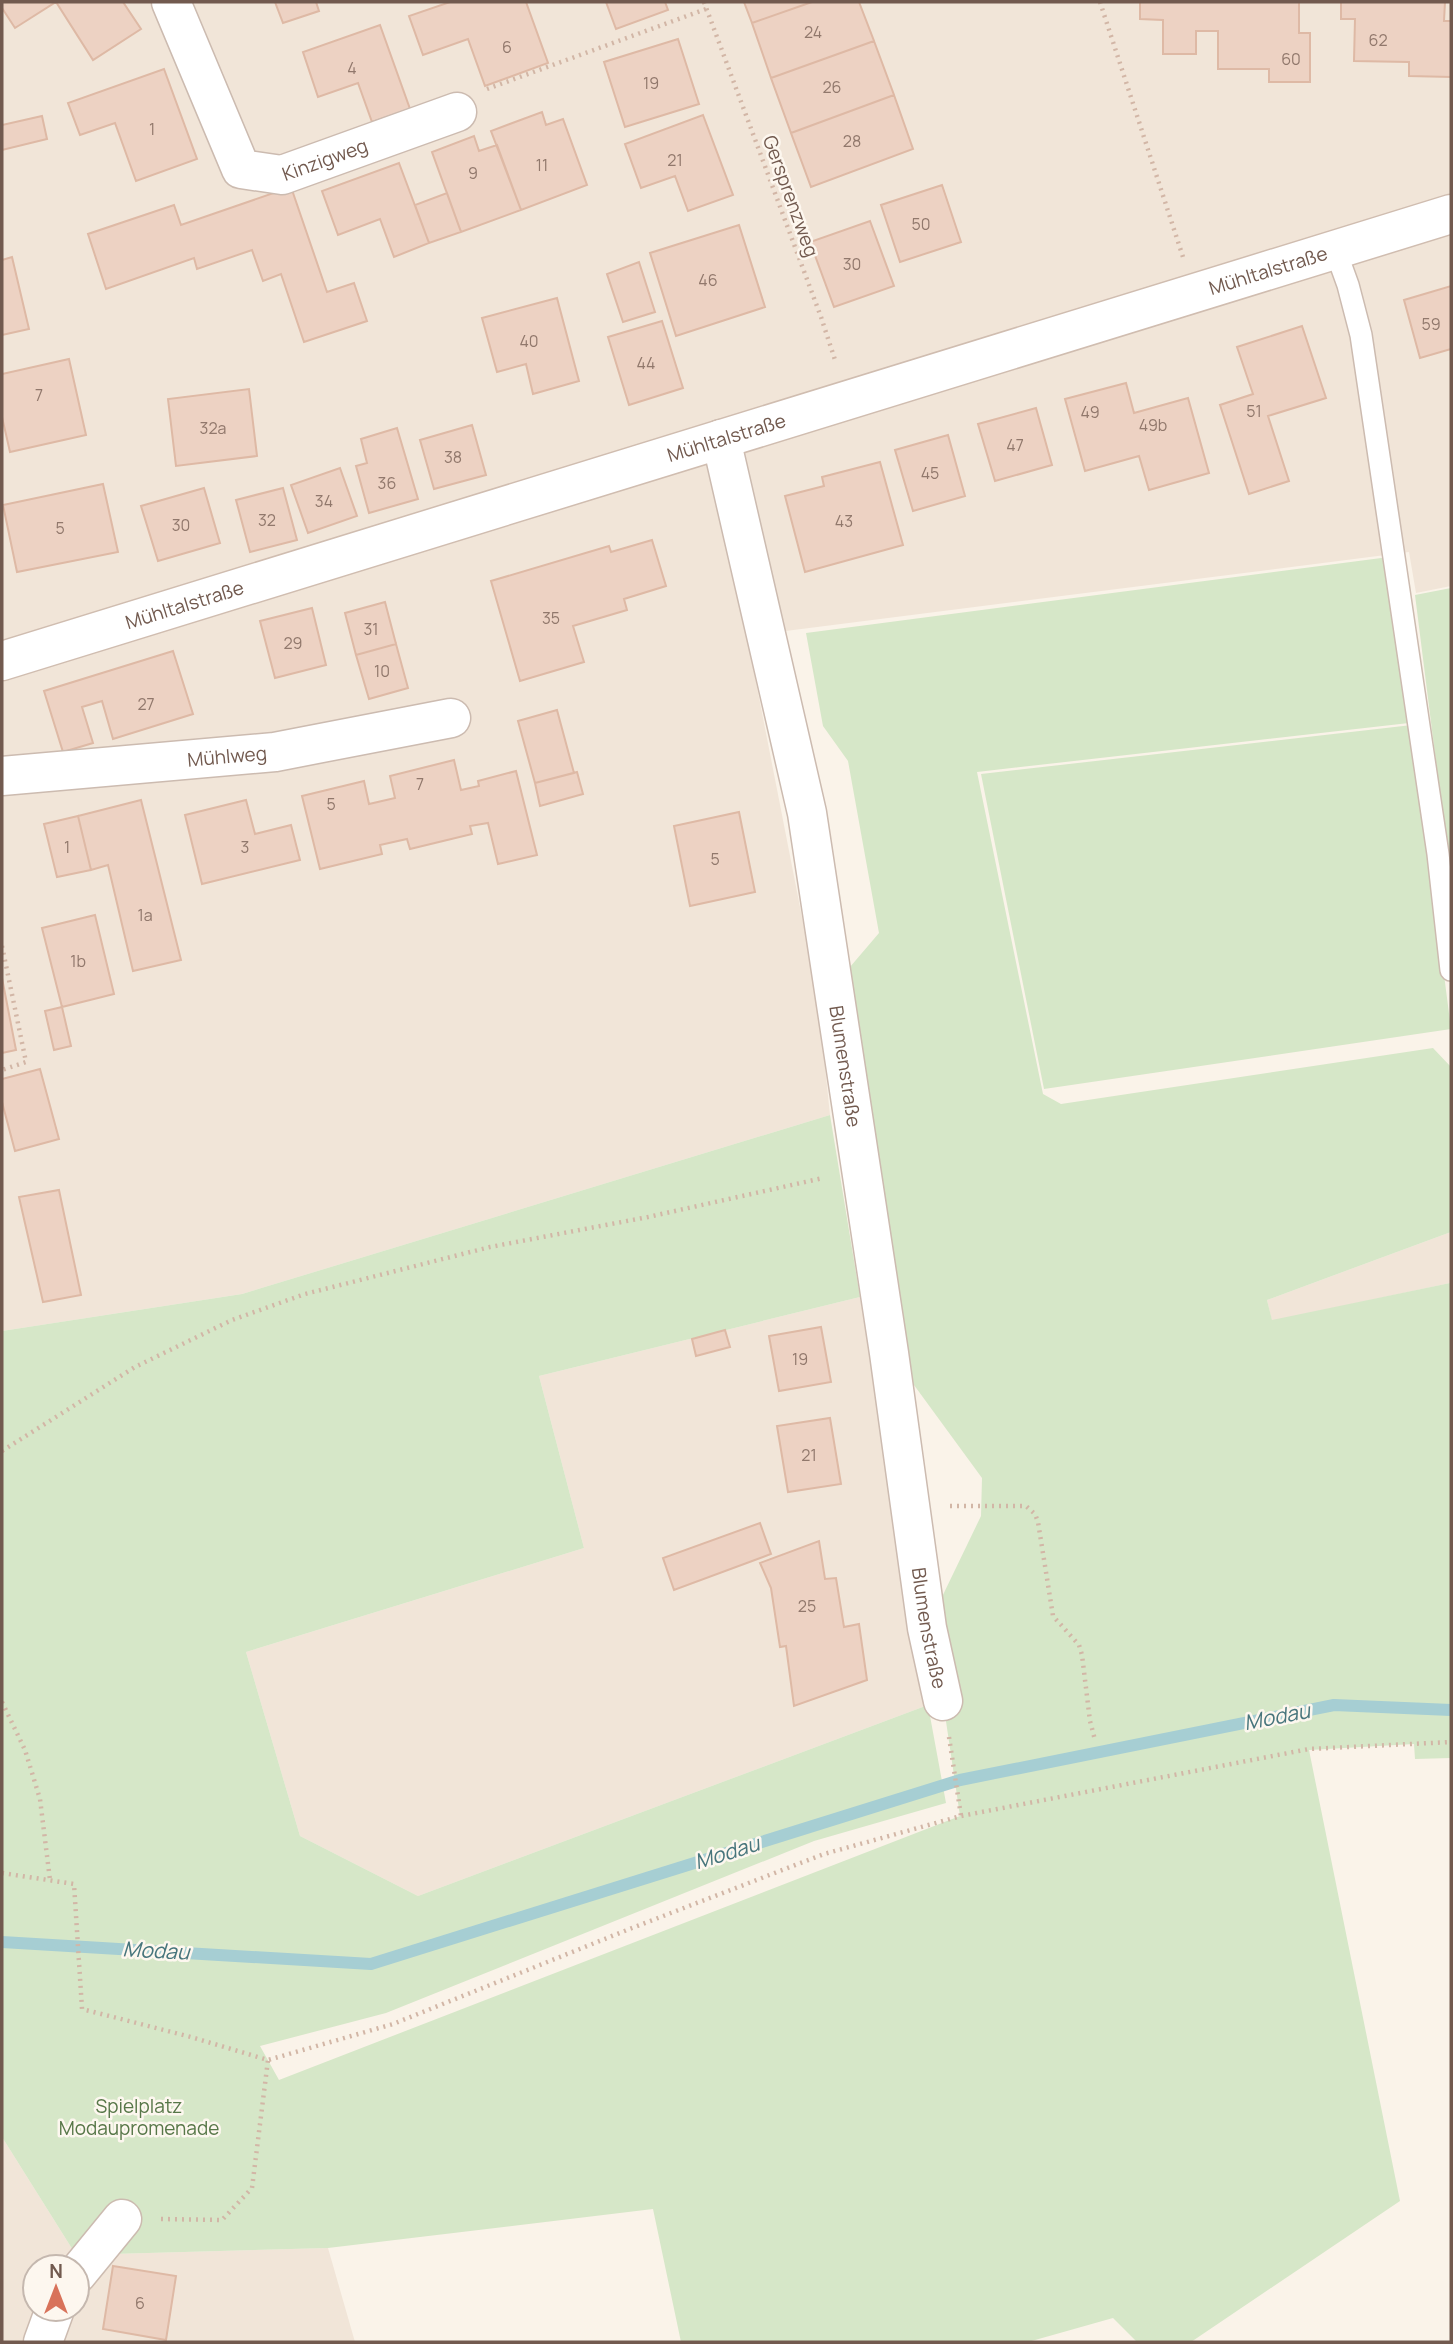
<svg xmlns="http://www.w3.org/2000/svg" width="1453" height="2344" viewBox="0 0 1453 2344" font-family="Manrope,sans-serif">
  <style>
    .residential { fill: #f1e5d8; fill-rule: evenodd }
    .green { fill: #d6e7c8 }
    .lines { fill: none; stroke-linecap: round; stroke-linejoin: round }
    .stream { stroke: #a6ced3; stroke-width: 12 }
    .building { fill: #edd2c3; stroke: #deb9a5; stroke-width: 2 }
    .lane-casing { stroke: #ccbbb0; stroke-width: 24 }
    .street-casing { stroke: #ccbbb0; stroke-width: 41 }
    .secondary-casing { stroke: #d0bdb0; stroke-width: 41 }
    .path { stroke: #d2b6a6; stroke-width: 4.5; stroke-dasharray: 2 5; stroke-linecap: butt }
    .lane { stroke: #fff; stroke-width: 21 }
    .street { stroke: #fff; stroke-width: 38 }
    .secondary { stroke: #fff; stroke-width: 38 }
    .labels { text-anchor: middle; stroke-width: 5; stroke-linejoin: round; paint-order: stroke }
    .number-label { font-size: 16px; fill: #91786c }
    .street-label { font-size: 19px; fill: #725a4f; stroke: #fdf7ef }
    .park-label { font-size: 19px; fill: #577748; stroke: #fdf7ef }
    .water-label { font-size: 21px; font-style: italic; fill: #47757c; stroke: #fdf7ef }
  </style>
  <rect width="100%" height="100%" fill="#faf3e9"/>
  <!-- residential -->
  <path class="residential" d="M 2,2 L 1451,2 L 1451,586 L 1416,593 L 1409,552 L 747,636 L 818,999 L 830,1115 L 242,1294 L 2,1331 Z
    M 1451,1232 L 1451,1288 L 1450,1283 L 1272,1321 L 1267,1300 Z
    M 860,1297 L 928,1705 L 418,1896 L 300,1836 L 246,1652 L 584,1548 L 539,1376 Z
    M 2,2137 L 76,2255 L 328,2248 L 355,2342 L 2,2342 ZM 35,2267 L 77,2267 L 77,2309 L 35,2309 Z"/>
  <!-- green -->
  <path class="green" d="M 1389,557 L 1409,723 L 977,772 L 1043,1094 L 1061,1104 L 1433,1048 L 1451,1067 L 1451,1232 L 1267,1300 L 1272,1320 L 1450,1283 L 1451,1288 L 1451,1758 L 1415,1759 L 1414,1744 L 1309,1750 L 1400,2201 L 1191,2342 L 1137,2342 L 1113,2318 L 1028,2342 L 681,2342 L 653,2209 L 328,2248 L 76,2255 L 2,2137 L 2,1331 L 242,1294 L 830,1115 L 860,1297 L 539,1376 L 584,1548 L 246,1652 L 300,1836 L 418,1896 L 928,1705 L 946,1803 L 814,1841 L 386,2013 L 260,2046 L 279,2080 L 960,1816 L 943,1701 L 927,1628 L 981,1516 L 982,1478 L 903,1370 L 850,967 L 879,933 L 848,761 L 823,726 L 806,633 Z
    M 1451,588 L 1451,881 L 1415,595 Z
    M 1412,725 L 1451,1029 L 1044,1089 L 981,774 Z"/>
  <g class="lines">
    <!-- stream -->
    <path class="stream" d="M 2,1942 L 371,1964 L 960,1780 L 1334,1705 L 1451,1710"/>
  </g>
  <!-- building -->
  <path class="building" d="M 2,2 L 123,2 L 141,29 L 93,60 L 56,2 L 15,28 L 2,8 Z
    M 275,2 L 316,2 L 319,11 L 283,23 Z
    M 450,2 L 526,2 L 548,63 L 485,86 L 468,39 L 423,55 L 409,16 Z
    M 606,2 L 665,2 L 668,10 L 616,29 Z
    M 744,2 L 812,2 L 752,23 Z
    M 812,2 L 859,2 L 874,41 L 771,78 L 752,23 Z
    M 1140,2 L 1299,2 L 1299,33 L 1310,33 L 1310,82 L 1269,82 L 1269,69 L 1218,69 L 1218,31 L 1196,31 L 1196,54 L 1163,54 L 1163,20 L 1140,19 Z
    M 1341,2 L 1445,2 L 1444,21 L 1451,21 L 1451,77 L 1409,76 L 1409,62 L 1354,61 L 1355,19 L 1341,19 Z
    M 380,25 L 410,109 L 372,122 L 358,83 L 318,97 L 303,52 Z
    M 678,39 L 699,104 L 625,127 L 604,62 Z
    M 874,41 L 894,95 L 791,133 L 771,78 Z
    M 164,69 L 197,159 L 136,181 L 115,123 L 80,135 L 68,103 Z
    M 894,95 L 913,149 L 811,187 L 791,133 Z
    M 542,112 L 546,125 L 563,119 L 587,185 L 521,210 L 491,131 Z
    M 703,115 L 733,195 L 688,211 L 675,176 L 641,188 L 625,144 Z
    M 42,116 L 47,139 L 2,150 L 2,125 Z
    M 474,136 L 479,151 L 497,145 L 521,210 L 461,232 L 432,152 Z
    M 399,163 L 429,243 L 394,257 L 380,219 L 338,235 L 322,191 Z
    M 942,185 L 961,242 L 900,262 L 881,205 Z
    M 291,187 L 327,292 L 354,283 L 367,321 L 304,342 L 281,274 L 263,281 L 252,250 L 197,269 L 194,258 L 106,289 L 88,234 L 174,205 L 181,225 Z
    M 447,193 L 461,232 L 429,243 L 415,205 Z
    M 870,221 L 894,286 L 834,307 L 810,242 Z
    M 739,225 L 765,307 L 676,336 L 650,253 Z
    M 12,257 L 29,329 L 2,335 L 2,260 Z
    M 639,262 L 655,312 L 623,322 L 607,274 Z
    M 1451,286 L 1451,349 L 1420,358 L 1404,300 Z
    M 557,298 L 579,381 L 533,394 L 526,364 L 497,372 L 482,318 Z
    M 662,321 L 683,388 L 629,405 L 608,337 Z
    M 1302,326 L 1326,398 L 1268,416 L 1289,481 L 1249,494 L 1220,405 L 1253,394 L 1237,347 Z
    M 69,359 L 86,435 L 10,452 L 2,417 L 2,374 Z
    M 1126,383 L 1134,413 L 1188,398 L 1209,473 L 1149,490 L 1139,456 L 1085,471 L 1065,399 Z
    M 249,389 L 257,456 L 176,466 L 168,399 Z
    M 1036,408 L 1052,465 L 995,481 L 978,424 Z
    M 472,425 L 486,475 L 434,489 L 420,440 Z
    M 397,428 L 418,499 L 369,513 L 356,466 L 367,463 L 361,439 Z
    M 948,435 L 965,496 L 913,511 L 895,450 Z
    M 880,462 L 903,545 L 805,572 L 785,496 L 824,486 L 822,477 Z
    M 340,468 L 357,516 L 308,533 L 291,485 Z
    M 103,484 L 118,552 L 17,572 L 3,505 Z
    M 204,488 L 220,543 L 158,561 L 141,506 Z
    M 283,488 L 297,540 L 250,552 L 236,500 Z
    M 652,540 L 666,586 L 624,599 L 627,610 L 573,626 L 584,662 L 520,681 L 491,581 L 609,546 L 611,552 Z
    M 385,602 L 396,644 L 356,655 L 345,613 Z
    M 312,608 L 326,665 L 275,678 L 260,621 Z
    M 396,644 L 408,688 L 369,699 L 356,655 Z
    M 173,651 L 193,714 L 113,739 L 102,701 L 82,707 L 93,743 L 63,752 L 44,691 Z
    M 557,710 L 574,773 L 535,783 L 518,721 Z
    M 454,760 L 461,790 L 479,786 L 478,781 L 516,771 L 537,855 L 498,864 L 488,823 L 470,826 L 472,834 L 410,849 L 407,839 L 380,845 L 382,854 L 320,869 L 302,796 L 364,781 L 369,804 L 395,798 L 390,776 Z
    M 577,772 L 583,794 L 540,806 L 535,783 Z
    M 141,800 L 181,960 L 133,971 L 108,865 L 91,870 L 78,816 Z
    M 246,800 L 255,834 L 291,825 L 300,860 L 202,884 L 185,815 Z
    M 739,812 L 755,892 L 690,906 L 674,826 Z
    M 78,816 L 91,870 L 57,877 L 44,824 Z
    M 95,915 L 114,994 L 62,1007 L 42,928 Z
    M 2,978 L 16,1050 L 2,1053 Z
    M 62,1007 L 71,1046 L 54,1050 L 45,1011 Z
    M 40,1069 L 59,1139 L 15,1151 L 2,1102 L 2,1079 Z
    M 59,1190 L 81,1295 L 43,1302 L 19,1197 Z
    M 821,1327 L 831,1382 L 779,1391 L 769,1336 Z
    M 725,1330 L 730,1347 L 696,1356 L 692,1339 Z
    M 830,1418 L 841,1484 L 788,1492 L 777,1426 Z
    M 760,1523 L 771,1554 L 674,1590 L 663,1558 Z
    M 819,1541 L 825,1579 L 836,1578 L 844,1627 L 859,1624 L 867,1680 L 794,1706 L 786,1646 L 780,1647 L 771,1588 L 760,1563 Z
    M 113,2266 L 176,2276 L 166,2340 L 103,2329 Z"/>
  <g class="lines">
    <!-- lane casing -->
    <g class="lane-casing">
      <path id="lane" d="M 1335,249 L 1348,285 L 1361,335 L 1438,854 L 1451,970"/>
    </g>
    <!-- street casing -->
    <g class="street-casing">
      <g id="street">
        <path id="s1" d="M 171,2 L 241,169 L 282,175 L 457,112"/>
        <path id="s2" d="M 721,439 L 807,813 L 889,1353 L 927,1628 L 943,1701"/>
        <path id="s3" d="M 2,776 L 275,752 L 451,718"/>
        <path d="M 77,2274 L 122,2219"/>
        <path d="M 43,2342 L 55,2309"/>
      </g>
    </g>
    <!-- secondary casing -->
    <g class="secondary-casing">
      <g id="secondary">
        <path id="s4" d="M 2,661 L 1451,214"/>
      </g>
    </g>
    <!-- path -->
    <path class="path" d="M 704,2 L 821,317 L 836,363
      M 1100,2 L 1183,257
      M 487,89 L 706,9
      M 2,946 L 26,1062 L 2,1070
      M 2,1451 L 135,1367 L 232,1320 L 305,1294 L 490,1247 L 648,1217 L 823,1178
      M 950,1506 L 1026,1506 L 1035,1514 L 1038,1522 L 1053,1616 L 1079,1645 L 1082,1655 L 1090,1721 L 1095,1740
      M 2,1702 L 25,1750 L 40,1799 L 50,1880
      M 949,1737 L 961,1816
      M 2,1873 L 74,1884 L 82,2009 L 191,2037 L 268,2060 L 393,2024 L 632,1928 L 824,1854 L 961,1816 L 1309,1749 L 1451,1742
      M 161,2219 L 222,2220 L 252,2188 L 268,2060"/>
    <!-- lane -->
    <use href="#lane" class="lane"/>
    <!-- street -->
    <use href="#street" class="street"/>
    <!-- secondary -->
    <use href="#secondary" class="secondary"/>
  </g>
  <g class="labels">
    <!-- number labels -->
    <g class="number-label">
      <text x="813" y="38">24</text>
      <text x="1378" y="46">62</text>
      <text x="507" y="53">6</text>
      <text x="1291" y="65">60</text>
      <text x="352" y="74">4</text>
      <text x="651" y="89">19</text>
      <text x="832" y="93">26</text>
      <text x="152" y="135">1</text>
      <text x="852" y="147">28</text>
      <text x="675" y="166">21</text>
      <text x="542" y="171">11</text>
      <text x="473" y="179">9</text>
      <text x="921" y="230">50</text>
      <text x="852" y="270">30</text>
      <text x="708" y="286">46</text>
      <text x="1431" y="330">59</text>
      <text x="529" y="347">40</text>
      <text x="646" y="369">44</text>
      <text x="39" y="401">7</text>
      <text x="1254" y="417">51</text>
      <text x="1090" y="418">49</text>
      <text x="1153" y="431">49b</text>
      <text x="213" y="434">32a</text>
      <text x="1015" y="451">47</text>
      <text x="453" y="463">38</text>
      <text x="930" y="479">45</text>
      <text x="387" y="489">36</text>
      <text x="324" y="507">34</text>
      <text x="267" y="526">32</text>
      <text x="844" y="527">43</text>
      <text x="181" y="531">30</text>
      <text x="60" y="534">5</text>
      <text x="551" y="624">35</text>
      <text x="371" y="635">31</text>
      <text x="293" y="649">29</text>
      <text x="382" y="677">10</text>
      <text x="146" y="710">27</text>
      <text x="420" y="790">7</text>
      <text x="331" y="810">5</text>
      <text x="67" y="853">1</text>
      <text x="245" y="853">3</text>
      <text x="715" y="865">5</text>
      <text x="145" y="921">1a</text>
      <text x="78" y="967">1b</text>
      <text x="800" y="1365">19</text>
      <text x="809" y="1461">21</text>
      <text x="807" y="1612">25</text>
      <text x="140" y="2309">6</text>
    </g>
    <!-- street labels -->
    <g class="street-label">
      <text dy="7" stroke="none"><textPath href="#s1" startOffset="268">Kinzigweg</textPath></text>
      <text transform="translate(791 196) rotate(70)" y="7">Gersprenzweg</text>
      <text dy="7" stroke="none"><textPath href="#s4" startOffset="1325">Mühltalstraße</textPath></text>
      <text dy="7" stroke="none"><textPath href="#s4" startOffset="758">Mühltalstraße</textPath></text>
      <text dy="7" stroke="none"><textPath href="#s4" startOffset="191">Mühltalstraße</textPath></text>
      <text dy="7" stroke="none"><textPath href="#s3" startOffset="226">Mühlweg</textPath></text>
      <text dy="7" stroke="none"><textPath href="#s2" startOffset="640">Blumenstraße</textPath></text>
      <text dy="7" stroke="none"><textPath href="#s2" startOffset="1208">Blumenstraße</textPath></text>
    </g>
    <!-- park labels -->
    <g class="park-label">
      <text x="139" y="2113">Spielplatz<tspan x="139" dy="22">Modaupromenade</tspan></text>
    </g>
    <!-- water labels -->
    <g class="water-label">
      <text transform="translate(1277 1717) rotate(-11)" y="7">Modau</text>
      <text transform="translate(727 1853) rotate(-17)" y="7">Modau</text>
      <text transform="translate(156 1951) rotate(3)" y="7">Modau</text>
    </g>
  </g>
  <!-- border -->
  <rect width="1453" height="2344" fill="none" stroke="#725a4f" stroke-width="7"/>
  <!-- north arrow -->
  <g transform="translate(56 2288)"><circle r="33" fill="#fdf7ef" stroke="#c5b8af" stroke-width="2"/>
  <path d="M0-5L12 26L0 18L-12 26Z" fill="#d8725a"/>
  <text y="-10" font-size="19" font-weight="bold" text-anchor="middle" fill="#725a4f">N</text>
  </g>
</svg>
